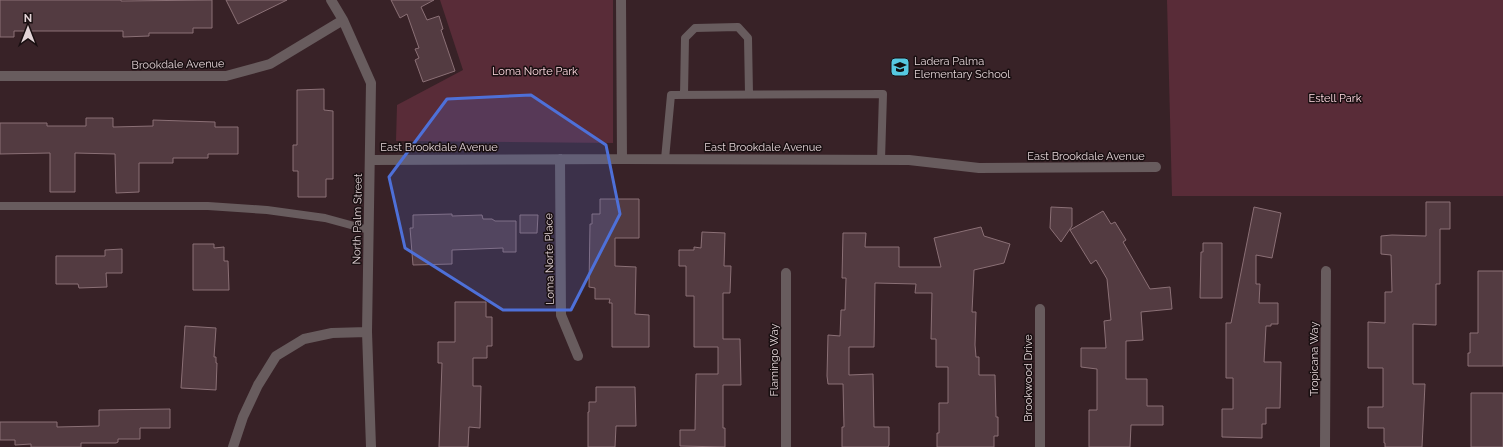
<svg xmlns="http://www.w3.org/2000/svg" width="1503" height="447" viewBox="0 0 1503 447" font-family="Raleway,sans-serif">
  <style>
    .green { fill: #592c38 }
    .building { fill: #533b41; stroke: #8b7076 }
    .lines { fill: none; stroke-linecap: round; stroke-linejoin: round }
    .lane { stroke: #685c5e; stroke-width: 8 }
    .street { stroke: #685c5e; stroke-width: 10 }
    .marked { fill: #4e70d8; fill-opacity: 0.2; stroke: #4e70d8; stroke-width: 3; stroke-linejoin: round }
    .labels { text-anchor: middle; stroke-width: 3; stroke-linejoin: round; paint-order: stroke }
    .poi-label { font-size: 11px; fill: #e3d4d7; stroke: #190f11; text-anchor: start }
    .street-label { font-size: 11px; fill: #e3d4d7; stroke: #190f11 }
    .park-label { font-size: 11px; fill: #ffd9e1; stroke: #190f11 }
  </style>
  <rect width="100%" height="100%" fill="#382227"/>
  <!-- green -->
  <path class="green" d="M 440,0 L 613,0 L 613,143 L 396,141 L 397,105 L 463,70 Z
    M 1167,0 L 1503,0 L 1503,196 L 1172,196 Z"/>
  <!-- building -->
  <path class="building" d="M 0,0 L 121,0 L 121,1 L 212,0 L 212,28 L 193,28 L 193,33 L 149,33 L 149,36 L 123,37 L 123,31 L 14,31 L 14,37 L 0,37 Z
    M 226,0 L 287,0 L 238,24 Z
    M 391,0 L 434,0 L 421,7 L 427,20 L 439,16 L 443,29 L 441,30 L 455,71 L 423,82 L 415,60 L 419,58 L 415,49 L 419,48 L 407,14 L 400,18 Z
    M 324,89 L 324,110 L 333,111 L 333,179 L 326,179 L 326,197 L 298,197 L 298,171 L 293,171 L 293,145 L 297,145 L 297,90 Z
    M 86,118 L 113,118 L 113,127 L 153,126 L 153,120 L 215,122 L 215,127 L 238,127 L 238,154 L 208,154 L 208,158 L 173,158 L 173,163 L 139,163 L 139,192 L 116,193 L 115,154 L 75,153 L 75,192 L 50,192 L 50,153 L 0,154 L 0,123 L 47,123 L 47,126 L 86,126 Z
    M 600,199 L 639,199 L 639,238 L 615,238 L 615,266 L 636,267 L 635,314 L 649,315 L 649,347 L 612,347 L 612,303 L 609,303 L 610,299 L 595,299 L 595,288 L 589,287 L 590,224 L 592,224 L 592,214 L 600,214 Z
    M 1426,202 L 1450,202 L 1450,229 L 1440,229 L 1440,284 L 1436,284 L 1436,325 L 1413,324 L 1413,384 L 1425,384 L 1422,447 L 1385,447 L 1385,443 L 1384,443 L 1384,428 L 1368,428 L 1368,407 L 1383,407 L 1383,368 L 1368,368 L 1368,322 L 1385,323 L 1385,292 L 1392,292 L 1391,255 L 1381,254 L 1381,236 L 1392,235 L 1426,236 Z
    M 1051,207 L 1072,208 L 1072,226 L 1061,242 L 1050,228 Z
    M 1254,207 L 1281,213 L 1272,258 L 1256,255 L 1256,284 L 1260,284 L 1259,303 L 1278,303 L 1278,324 L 1271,324 L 1271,326 L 1266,326 L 1264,362 L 1281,362 L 1280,408 L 1266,408 L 1266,424 L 1262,424 L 1262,438 L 1222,437 L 1222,409 L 1233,409 L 1233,378 L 1226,378 L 1226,323 L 1231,323 Z
    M 1103,211 L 1111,224 L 1115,222 L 1126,240 L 1123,242 L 1150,289 L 1170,287 L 1172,309 L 1141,312 L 1143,340 L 1126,341 L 1126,379 L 1147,379 L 1147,406 L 1163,406 L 1163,425 L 1131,425 L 1130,447 L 1089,447 L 1089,410 L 1097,410 L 1097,369 L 1081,367 L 1081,348 L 1106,348 L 1104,321 L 1111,320 L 1107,279 L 1096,260 L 1091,264 L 1070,230 Z
    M 452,214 L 452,216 L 482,215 L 483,219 L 492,219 L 495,221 L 516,221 L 516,252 L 503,252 L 503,248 L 452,250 L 452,264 L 413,265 L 410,228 L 413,228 L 413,215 Z
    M 520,215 L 538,215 L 537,233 L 520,233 Z
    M 981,227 L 984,236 L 1010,244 L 1004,263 L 974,270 L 972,312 L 976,312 L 975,345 L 976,357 L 979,357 L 979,375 L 995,375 L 996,417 L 998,417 L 998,436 L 994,436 L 994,447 L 937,447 L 937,433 L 939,433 L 939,403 L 948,403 L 948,367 L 936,367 L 936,339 L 931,339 L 932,293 L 915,293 L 916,284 L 875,283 L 874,347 L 849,347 L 849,375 L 873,374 L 874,427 L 889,427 L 889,445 L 888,447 L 842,447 L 842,427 L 844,427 L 843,384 L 828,384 L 827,376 L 828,335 L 840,336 L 841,310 L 845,310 L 846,278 L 842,278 L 843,233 L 866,233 L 865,247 L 899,247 L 899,267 L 941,267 L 934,238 Z
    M 702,232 L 725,233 L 724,266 L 731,266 L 730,293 L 723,293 L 723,339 L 740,339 L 741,385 L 723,385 L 723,428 L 725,428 L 725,447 L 680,446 L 680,430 L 695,430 L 696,374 L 718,374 L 718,347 L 694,347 L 694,296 L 686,296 L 686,266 L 679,266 L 679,250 L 694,250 L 694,247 L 701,248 Z
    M 1203,243 L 1222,243 L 1222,298 L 1200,298 L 1201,252 L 1203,252 Z
    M 193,244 L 214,244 L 214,248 L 224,247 L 224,261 L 228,261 L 229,290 L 193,290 Z
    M 122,249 L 122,273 L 106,273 L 107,287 L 79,288 L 78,284 L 56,284 L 56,256 L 105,256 L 105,250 Z
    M 1478,271 L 1503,271 L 1503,366 L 1468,366 L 1468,353 L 1470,353 L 1470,333 L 1478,333 Z
    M 455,302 L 486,302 L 486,317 L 492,317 L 492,346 L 487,346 L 487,358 L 473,358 L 473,386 L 481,386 L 480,428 L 469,427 L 468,447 L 439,447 L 442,363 L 438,363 L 438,342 L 455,342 Z
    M 185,326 L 216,328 L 214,357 L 216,357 L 216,363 L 217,363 L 216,390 L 181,388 Z
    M 596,387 L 635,387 L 636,426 L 616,426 L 615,447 L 588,447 L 588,412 L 589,412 L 589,402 L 596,402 Z
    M 1471,393 L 1503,393 L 1503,447 L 1471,447 Z
    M 170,409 L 170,428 L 140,428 L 140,439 L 118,439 L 118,442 L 116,443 L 81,443 L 81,447 L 31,447 L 31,444 L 15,445 L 15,440 L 0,440 L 0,422 L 57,422 L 57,427 L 99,426 L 99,410 Z"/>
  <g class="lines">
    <!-- lane -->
    <path class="lane" d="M 684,95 L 685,38 L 695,28 L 738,27 L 748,38 L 749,94
      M 665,159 L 671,95 L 883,94 L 881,160
      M 0,206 L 208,206 L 267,210 L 325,218 L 369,230"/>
    <!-- street -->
    <path class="street" d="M 331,0 L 343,20 L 371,83 L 367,332 L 371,447
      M 621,0 L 622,159
      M 0,76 L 226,76 L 270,64 L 343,20
      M 560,159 L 561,315 L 578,356
      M 370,160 L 622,159 L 909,160 L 979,168 L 1156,167
      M 786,273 L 786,447
      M 1040,309 L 1040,447
      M 233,447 L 243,417 L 258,385 L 276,356 L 304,339 L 332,333 L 367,332
      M 1325,447 L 1326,271"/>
  </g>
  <!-- marked area -->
  <path class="marked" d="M 531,95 L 606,145 L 620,214 L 571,310 L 503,310 L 405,248 L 389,177 L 447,99 Z"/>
  <!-- icons -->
  <defs>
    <g id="school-square" transform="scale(1)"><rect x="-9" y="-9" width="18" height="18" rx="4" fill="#56c9e1" stroke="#190f11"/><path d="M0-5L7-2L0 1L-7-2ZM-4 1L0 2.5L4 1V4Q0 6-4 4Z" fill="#111"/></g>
  </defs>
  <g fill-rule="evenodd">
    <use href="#school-square" x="900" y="67"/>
  </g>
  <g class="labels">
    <!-- poi labels -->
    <g class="poi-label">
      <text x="914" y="65">Ladera Palma<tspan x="914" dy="13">Elementary School</tspan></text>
    </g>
    <!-- street labels -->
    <g class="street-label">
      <text transform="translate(178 64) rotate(-1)" y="4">Brookdale Avenue</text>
      <text x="439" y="151">East Brookdale Avenue</text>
      <text x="763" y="151">East Brookdale Avenue</text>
      <text x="1086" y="160">East Brookdale Avenue</text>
      <text transform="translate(357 219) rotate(-89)" y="4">North Palm Street</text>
      <text transform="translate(549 259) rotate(-91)" y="4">Loma Norte Place</text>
      <text transform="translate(1314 359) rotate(-90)" y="4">Tropicana Way</text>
      <text transform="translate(774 360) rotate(-90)" y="4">Flamingo Way</text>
      <text transform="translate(1028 378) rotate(-90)" y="4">Brookwood Drive</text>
    </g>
    <!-- park labels -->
    <g class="park-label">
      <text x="535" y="75">Loma Norte Park</text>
      <text x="1335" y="102">Estell Park</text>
    </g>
  </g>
  <!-- north arrow -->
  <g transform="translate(28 28)" stroke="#190f11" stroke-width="3" paint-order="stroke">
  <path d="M0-3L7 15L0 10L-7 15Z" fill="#e3d4d7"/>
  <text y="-6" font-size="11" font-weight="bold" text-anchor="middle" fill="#e3d4d7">N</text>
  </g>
</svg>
